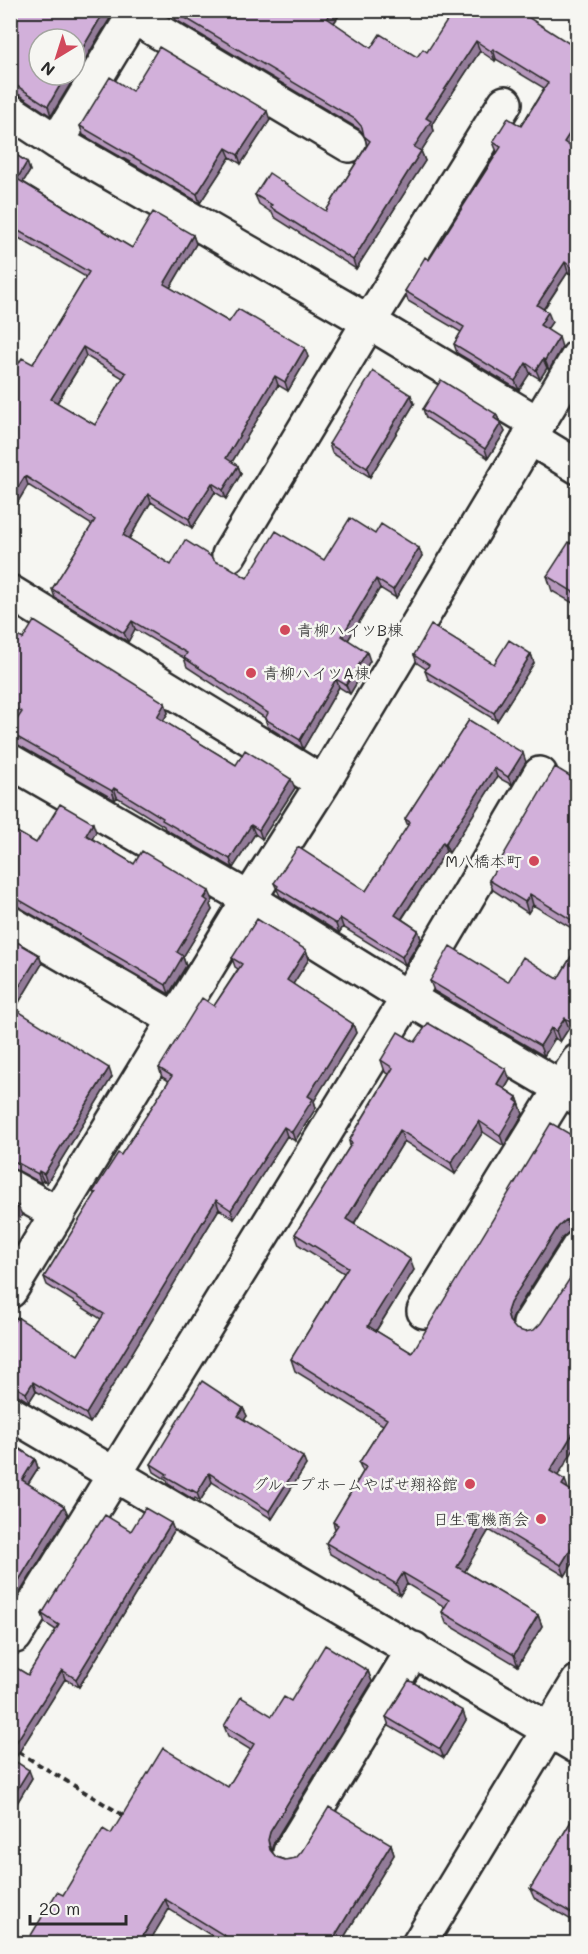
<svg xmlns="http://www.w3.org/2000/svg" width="588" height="1954" viewBox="0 0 588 1954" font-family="Mali,'Klee One',sans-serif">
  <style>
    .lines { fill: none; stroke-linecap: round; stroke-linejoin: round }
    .minor-casing { stroke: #2b2b2b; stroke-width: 38 }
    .tertiary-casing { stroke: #2b2b2b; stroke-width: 38 }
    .path { stroke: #2b2b2b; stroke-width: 4; stroke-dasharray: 6 4.5; stroke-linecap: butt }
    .minor { stroke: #f6f6f2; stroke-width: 33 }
    .tertiary { stroke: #f6f6f2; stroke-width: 33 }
    .wall { fill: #b597bb; stroke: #2b2b2b; stroke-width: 1.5; fill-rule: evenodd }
    .shaded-wall { fill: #937b99; stroke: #2b2b2b; stroke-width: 1.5 }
    .building { fill: #d2b0da; stroke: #2b2b2b; stroke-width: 1.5; fill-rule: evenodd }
    .poi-dot { fill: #d1495b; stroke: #f6f6f2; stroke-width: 2 }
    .labels { text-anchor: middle; stroke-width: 5; stroke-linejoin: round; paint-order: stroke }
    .poi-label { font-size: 16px; fill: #2b2b2b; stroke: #f6f6f2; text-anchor: end }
  </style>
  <rect width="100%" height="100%" fill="#f6f6f2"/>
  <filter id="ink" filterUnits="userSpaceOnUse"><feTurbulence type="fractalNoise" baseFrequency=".0167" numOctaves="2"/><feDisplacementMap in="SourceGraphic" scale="12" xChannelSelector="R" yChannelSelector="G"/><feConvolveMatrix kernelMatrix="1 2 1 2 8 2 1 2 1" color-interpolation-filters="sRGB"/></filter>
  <g filter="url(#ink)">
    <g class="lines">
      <!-- minor casing -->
      <g class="minor-casing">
        <path id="minor" d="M 134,17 L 349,145
          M 10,111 L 57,142 L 369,322 L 537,423
          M 57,142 L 137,10
          M 229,555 L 369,322 L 505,103
          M 10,592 L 323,783
          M 10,761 L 249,899 L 408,998 L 578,1098
          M 10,923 L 176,1020
          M 10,1187 L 58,1214
          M 10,1291 L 249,899 L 323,783 L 578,357
          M 424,1311 L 578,1061
          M 530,1324 L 578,1248
          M 10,1413 L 578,1747
          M 10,1633 L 15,1636 L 408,998 L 540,774
          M 290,1852 L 414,1649"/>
      </g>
      <!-- tertiary casing -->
      <g class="tertiary-casing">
        <path id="tertiary" d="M 529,437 L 578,467
          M 419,1944 L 578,1682"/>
      </g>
      <!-- path -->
      <path class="path" d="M 10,1747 L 126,1817"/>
      <!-- minor -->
      <use href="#minor" class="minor"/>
      <!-- tertiary -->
      <use href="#tertiary" class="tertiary"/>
    </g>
    <!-- wall -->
    <path class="wall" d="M 10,10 L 115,10 L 51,116 L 20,95 L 10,93 Z
      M 172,10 L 342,11 L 334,23 L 371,48 L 417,57 L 427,52 L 524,15 L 570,147 L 578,152 L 578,278 L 568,272 L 544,309 L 552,322 L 547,329 L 562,347 L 549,370 L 547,368 L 540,379 L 530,373 L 519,390 L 457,353 L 454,344 L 461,332 L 408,301 L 405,291 L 429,260 L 497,152 L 493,142 L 521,126 L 544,88 L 496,59 L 495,61 L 480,51 L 432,124 L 434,131 L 421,151 L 425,161 L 356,269 L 274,217 L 272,213 L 259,204 L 255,195 L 326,211 L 367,145 L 364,134 L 359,129 L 176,20 Z
      M 132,91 L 270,120 L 241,164 L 230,157 L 200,203 L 83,135 L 80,126 Z
      M 10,151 L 27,162 L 30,171 L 23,182 L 132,248 L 193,235 L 196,244 L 170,288 L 229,322 L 308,357 L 288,391 L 278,385 L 232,462 L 238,466 L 241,474 L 226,499 L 215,492 L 192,528 L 151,502 L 129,539 L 171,565 L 216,562 L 247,578 L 324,560 L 375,534 L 419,548 L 422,556 L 396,598 L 380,588 L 348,640 L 370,661 L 350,694 L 339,687 L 303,749 L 268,727 L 265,719 L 265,718 L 187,667 L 184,658 L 135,629 L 128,642 L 55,598 L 52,589 L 92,525 L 28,485 L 13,510 L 10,509 L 10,377 L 33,364 L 86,277 L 10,233 ZM 86,356 L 123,378 L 95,425 L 57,403 Z
      M 414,404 L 370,477 L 332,453 L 329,444 Z
      M 423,409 L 496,414 L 505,432 L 488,458 L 426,418 Z
      M 578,548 L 578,606 L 552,591 L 547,576 Z
      M 10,632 L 23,639 L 165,703 L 168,713 L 163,721 L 236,765 L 295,788 L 262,839 L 255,834 L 233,868 L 165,829 L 164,826 L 117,797 L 115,800 L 13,742 L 10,736 L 10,730 L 18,718 L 10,713 Z
      M 531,654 L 534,663 L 497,721 L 428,679 L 425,671 L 426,669 L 417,663 L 414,655 L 494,664 Z
      M 469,720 L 526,762 L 512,785 L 497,777 L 449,853 L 446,851 L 402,919 L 418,930 L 421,939 L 405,965 L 343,927 L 339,933 L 280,896 L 274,883 L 366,891 L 408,826 L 405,819 Z
      M 578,781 L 578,932 L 533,905 L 528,913 L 493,890 L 489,880 Z
      M 10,828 L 36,843 L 96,832 L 92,839 L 134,864 L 213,900 L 210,905 L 212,910 L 183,957 L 186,966 L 169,994 L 19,907 L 11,904 Z
      M 10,938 L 39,955 L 42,964 L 15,1009 L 112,1077 L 47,1183 L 43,1180 L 41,1183 L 19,1171 L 10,1168 Z
      M 578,945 L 578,1034 L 569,1028 L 560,1042 L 555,1038 L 544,1056 L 434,991 L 430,981 L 508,982 L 558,979 Z
      M 306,950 L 309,959 L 293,984 L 353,1024 L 356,1033 L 314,1101 L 316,1108 L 295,1141 L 287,1136 L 234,1219 L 219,1209 L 90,1423 L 36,1391 L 29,1402 L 10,1390 L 10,1327 L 78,1355 L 101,1319 L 47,1285 L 44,1277 L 95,1195 L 93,1192 L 121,1155 L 169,1081 L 162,1077 L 159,1068 L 214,1006 L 238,969 L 235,967 L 232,958 Z
      M 415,1042 L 510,1080 L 505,1089 L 517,1097 L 523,1114 L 504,1146 L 483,1132 L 455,1174 L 404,1141 L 354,1224 L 414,1270 L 376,1331 L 412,1353 L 578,1139 L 578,1230 L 570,1231 L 562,1238 L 514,1314 L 511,1323 L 558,1476 L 568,1489 L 578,1495 L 578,1555 L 565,1576 L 489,1530 L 464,1571 L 538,1615 L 542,1626 L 518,1666 L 446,1623 L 442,1612 L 445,1607 L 407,1584 L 400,1595 L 330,1554 L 326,1543 L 335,1529 L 333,1522 L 363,1472 L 359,1463 L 383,1425 L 295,1371 L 291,1359 L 344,1273 L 299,1245 L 295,1234 L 350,1146 L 349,1141 L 389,1074 L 385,1072 L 381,1060 Z
      M 243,1408 L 247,1416 L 244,1420 L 306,1465 L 272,1519 L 212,1482 L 200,1501 L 195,1498 L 194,1500 L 168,1484 L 167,1480 L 154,1472 L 151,1464 Z
      M 10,1443 L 35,1459 L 38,1468 L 28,1484 L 64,1506 L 68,1515 L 16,1599 L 10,1596 Z
      M 171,1523 L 174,1531 L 79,1687 L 65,1679 L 14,1760 L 32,1778 L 14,1808 L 10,1806 L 10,1664 L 28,1675 L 56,1630 L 45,1623 L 42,1614 L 97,1527 L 131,1531 Z
      M 368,1671 L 372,1682 L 274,1842 L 271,1851 L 276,1857 L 285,1860 L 391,1844 L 394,1855 L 340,1944 L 225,1944 L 169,1909 L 148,1944 L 27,1944 L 27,1942 L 111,1834 L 228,1787 L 251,1750 L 228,1736 L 224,1726 L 272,1716 L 291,1701 Z
      M 386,1717 L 466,1720 L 444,1758 L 389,1726 Z
      M 578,1810 L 578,1924 L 534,1898 L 530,1889 Z"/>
    <!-- shaded-wall -->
    <path class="shaded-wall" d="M 105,10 L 115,10 L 51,116 L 48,106 L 66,75 L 75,75 L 75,61 Z
      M 332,10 L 342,11 L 331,27 L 327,18 Z
      M 527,10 L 521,20 L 517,11 Z
      M 476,41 L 480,51 L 432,124 L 434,131 L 418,156 L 414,147 L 426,118 Z
      M 493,49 L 496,59 L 495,61 L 491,51 Z
      M 267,111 L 270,120 L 241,164 L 238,155 Z
      M 578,120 L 578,135 L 567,152 L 564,142 Z
      M 226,148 L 230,157 L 200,203 L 197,194 Z
      M 421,151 L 425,161 L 356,269 L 353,260 Z
      M 27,162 L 30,171 L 20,187 L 17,179 Z
      M 193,235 L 196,244 L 167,293 L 164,284 Z
      M 565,262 L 568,272 L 540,314 L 537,305 Z
      M 578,264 L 578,277 L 574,269 Z
      M 548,312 L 552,322 L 543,335 L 540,325 Z
      M 559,337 L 562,347 L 549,370 L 545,360 Z
      M 83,347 L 86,356 L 54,407 L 51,399 Z
      M 305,348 L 308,357 L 288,391 L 285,382 Z
      M 543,359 L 547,368 L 540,379 L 536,370 Z
      M 526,363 L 530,373 L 519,390 L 515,381 Z
      M 275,376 L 278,385 L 229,467 L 226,458 Z
      M 411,395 L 414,404 L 370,477 L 367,468 Z
      M 496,414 L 500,422 L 494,418 Z
      M 501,423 L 505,432 L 488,458 L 485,449 Z
      M 238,466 L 241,474 L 226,499 L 223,490 Z
      M 25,476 L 28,485 L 13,510 L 10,505 L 10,500 Z
      M 212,483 L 215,492 L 192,528 L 189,519 Z
      M 148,494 L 151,502 L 126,544 L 123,535 Z
      M 419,548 L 422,556 L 396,598 L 393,590 Z
      M 376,579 L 380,588 L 345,645 L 342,636 Z
      M 132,621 L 135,629 L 128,642 L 124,633 Z
      M 367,652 L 370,661 L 350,694 L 346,685 Z
      M 531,654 L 534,663 L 497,721 L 494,713 Z
      M 336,679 L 339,687 L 303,749 L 300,740 Z
      M 165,703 L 168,713 L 160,726 L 157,717 Z
      M 523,753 L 526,762 L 512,785 L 508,777 Z
      M 494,768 L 497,777 L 449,853 L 445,844 Z
      M 291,779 L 295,788 L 262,839 L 259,830 Z
      M 114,788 L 117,797 L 115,800 L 112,791 Z
      M 93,823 L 96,832 L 89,844 L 86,835 Z
      M 251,825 L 255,834 L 233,868 L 230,859 Z
      M 443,842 L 446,851 L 398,924 L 395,915 Z
      M 209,891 L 213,900 L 210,905 L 212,910 L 183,957 L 186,966 L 169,994 L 166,985 L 177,952 Z
      M 530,894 L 533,905 L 528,913 L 525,902 Z
      M 340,918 L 343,927 L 339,933 L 336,924 Z
      M 418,930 L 421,939 L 405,965 L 402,957 Z
      M 306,950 L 309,959 L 290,989 L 287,980 Z
      M 39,955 L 42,964 L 12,1014 L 10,1010 L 10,1001 Z
      M 565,1018 L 569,1028 L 560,1042 L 556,1031 Z
      M 353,1024 L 356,1033 L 314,1101 L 316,1108 L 295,1141 L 292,1132 L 308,1096 Z
      M 551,1028 L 555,1038 L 544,1056 L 540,1046 Z
      M 109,1068 L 112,1077 L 47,1183 L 44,1174 Z
      M 506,1069 L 510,1080 L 501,1095 L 497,1084 Z
      M 517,1097 L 523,1114 L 504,1146 L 500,1135 Z
      M 479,1121 L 483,1132 L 455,1174 L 451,1163 Z
      M 284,1127 L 287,1136 L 234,1219 L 231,1210 Z
      M 400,1130 L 404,1141 L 350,1230 L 346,1219 Z
      M 39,1171 L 43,1180 L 41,1183 L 38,1174 Z
      M 216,1200 L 219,1209 L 90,1423 L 86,1414 Z
      M 18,1206 L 22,1215 L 10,1233 L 10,1219 Z
      M 566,1220 L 570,1231 L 562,1238 L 514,1314 L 511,1323 L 513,1332 L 509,1321 L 507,1312 L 510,1303 L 558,1227 Z
      M 410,1259 L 414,1270 L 372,1337 L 368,1326 Z
      M 33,1382 L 36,1391 L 29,1402 L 26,1393 Z
      M 243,1408 L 247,1416 L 241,1425 L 238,1416 Z
      M 578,1425 L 578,1443 L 554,1482 L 550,1471 Z
      M 303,1457 L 306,1465 L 272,1519 L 269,1511 Z
      M 35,1459 L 38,1468 L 25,1488 L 22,1480 Z
      M 209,1473 L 212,1482 L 200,1501 L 197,1493 Z
      M 565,1480 L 569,1491 L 562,1485 Z
      M 64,1506 L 68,1515 L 16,1599 L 13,1590 Z
      M 485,1519 L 489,1530 L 461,1578 L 457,1567 Z
      M 171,1523 L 174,1531 L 79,1687 L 76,1679 Z
      M 578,1537 L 578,1555 L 565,1576 L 561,1565 Z
      M 403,1573 L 407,1584 L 400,1595 L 396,1584 Z
      M 538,1615 L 542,1626 L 518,1666 L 514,1655 Z
      M 62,1670 L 65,1679 L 11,1765 L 10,1752 Z
      M 368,1671 L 372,1682 L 274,1842 L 271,1851 L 273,1860 L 268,1840 L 270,1832 Z
      M 463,1711 L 466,1720 L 444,1758 L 440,1749 Z
      M 29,1770 L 32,1778 L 14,1808 L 11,1799 Z
      M 391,1844 L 394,1855 L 340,1944 L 330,1944 Z
      M 165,1899 L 169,1909 L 148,1944 L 138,1944 Z"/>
    <!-- building -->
    <path class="building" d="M 10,10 L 105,10 L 75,61 L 75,39 L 39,39 L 39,75 L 66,75 L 48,106 L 17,86 L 10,84 Z
      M 172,10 L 332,10 L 327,18 L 371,48 L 380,34 L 417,57 L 423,49 L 427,52 L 454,10 L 517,10 L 578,49 L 578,120 L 564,142 L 578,152 L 578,264 L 574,269 L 565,262 L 537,305 L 548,312 L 540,325 L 559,337 L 545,360 L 543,359 L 536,370 L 526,363 L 515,381 L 454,344 L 464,327 L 405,291 L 425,257 L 429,260 L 501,147 L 493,142 L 508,118 L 521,126 L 548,83 L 493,49 L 491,51 L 476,41 L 426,118 L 431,121 L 414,147 L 421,151 L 353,260 L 270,207 L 272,205 L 255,195 L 269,173 L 326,211 L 370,141 L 364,136 L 362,127 L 355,119 Z
      M 159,47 L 267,111 L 238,155 L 226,148 L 197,194 L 80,126 L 110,77 L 132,91 Z
      M 10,151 L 27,162 L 17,179 L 132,248 L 153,212 L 193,235 L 164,284 L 229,322 L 238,309 L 305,348 L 285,382 L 275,376 L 226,458 L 238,466 L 223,490 L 212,483 L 189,519 L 148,494 L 123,535 L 171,565 L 185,540 L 209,555 L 216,562 L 226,565 L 247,578 L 276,531 L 324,560 L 350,518 L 375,534 L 381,524 L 419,548 L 393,590 L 376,579 L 342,636 L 367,652 L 346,685 L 336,679 L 300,740 L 265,719 L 268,713 L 184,658 L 187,653 L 132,621 L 124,633 L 52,589 L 95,520 L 25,476 L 10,500 L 10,377 L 22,358 L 33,364 L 89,272 L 10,226 ZM 83,347 L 126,373 L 95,425 L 51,399 Z
      M 373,371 L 411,395 L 367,468 L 329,444 Z
      M 441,380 L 496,414 L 494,418 L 501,423 L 485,449 L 423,409 Z
      M 569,542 L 578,548 L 578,595 L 547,576 Z
      M 34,621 L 165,703 L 157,717 L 236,765 L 245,750 L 291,779 L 259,830 L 251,825 L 230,859 L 162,820 L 163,818 L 114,788 L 112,791 L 10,733 L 10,730 L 22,712 L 10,706 L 10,632 L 23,639 Z
      M 431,625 L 494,664 L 509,640 L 531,654 L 494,713 L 425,671 L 429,665 L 414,655 Z
      M 469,720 L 523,753 L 508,777 L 494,768 L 445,844 L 443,842 L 395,915 L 418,930 L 402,957 L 340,918 L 336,924 L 277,888 L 278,886 L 274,883 L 298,847 L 366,891 L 410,822 L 405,819 Z
      M 555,767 L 578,781 L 578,924 L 530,894 L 525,902 L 489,880 Z
      M 60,804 L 93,823 L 86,835 L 134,864 L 142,851 L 209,891 L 204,898 L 208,901 L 177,952 L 183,956 L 166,985 L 16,898 L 10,896 L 10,828 L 36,843 Z
      M 257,919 L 306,950 L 287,980 L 353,1024 L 308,1096 L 313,1099 L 292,1132 L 284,1127 L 231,1210 L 216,1200 L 86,1414 L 33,1382 L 26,1393 L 10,1384 L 10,1327 L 17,1317 L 78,1355 L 104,1314 L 44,1277 L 96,1193 L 93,1192 L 118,1153 L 121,1155 L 172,1076 L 159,1068 L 202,998 L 214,1006 L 242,964 L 232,958 Z
      M 10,938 L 39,955 L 10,1001 Z
      M 578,945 L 578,1025 L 565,1018 L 556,1031 L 551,1028 L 540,1046 L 430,981 L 450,946 L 508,982 L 523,957 L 558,979 Z
      M 10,1006 L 109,1068 L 44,1174 L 39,1171 L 38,1174 L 16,1162 L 10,1160 Z
      M 428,1023 L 506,1069 L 497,1084 L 517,1097 L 515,1100 L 519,1103 L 500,1135 L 479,1121 L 451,1163 L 400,1130 L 346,1219 L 410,1259 L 368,1326 L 412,1353 L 551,1123 L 578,1139 L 578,1219 L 575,1218 L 566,1220 L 558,1227 L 510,1303 L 507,1312 L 509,1321 L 516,1329 L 525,1332 L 534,1330 L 541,1323 L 578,1266 L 578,1425 L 550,1471 L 565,1480 L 562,1485 L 578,1495 L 578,1537 L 561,1565 L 485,1519 L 457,1567 L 538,1615 L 514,1655 L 442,1612 L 449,1600 L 403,1573 L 396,1584 L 326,1543 L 338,1525 L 333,1522 L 366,1467 L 359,1463 L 387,1419 L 291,1359 L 348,1267 L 295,1234 L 352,1143 L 349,1141 L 393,1068 L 381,1060 L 398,1032 L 415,1042 Z
      M 10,1202 L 18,1206 L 10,1219 Z
      M 202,1381 L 243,1408 L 238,1416 L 303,1457 L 269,1511 L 209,1473 L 197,1493 L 192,1490 L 191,1491 L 165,1476 L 167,1474 L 151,1464 Z
      M 10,1443 L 35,1459 L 22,1480 L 64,1506 L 13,1590 L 10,1589 Z
      M 145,1508 L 171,1523 L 76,1679 L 62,1670 L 10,1752 L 10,1664 L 28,1675 L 59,1625 L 42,1614 L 96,1526 L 97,1527 L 105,1515 L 131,1531 Z
      M 325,1645 L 368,1671 L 270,1832 L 268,1840 L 270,1850 L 276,1857 L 285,1860 L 296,1858 L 302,1851 L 329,1807 L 391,1844 L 330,1944 L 238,1944 L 165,1899 L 138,1944 L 29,1944 L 27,1942 L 57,1892 L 63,1895 L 103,1829 L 111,1834 L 163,1748 L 228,1787 L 254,1744 L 224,1726 L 241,1697 L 272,1716 L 284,1697 L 291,1701 Z
      M 409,1680 L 463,1711 L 440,1749 L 386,1717 Z
      M 10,1758 L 29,1770 L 11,1799 L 10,1799 Z
      M 578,1810 L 578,1917 L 530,1889 Z"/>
  </g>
  <!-- markers -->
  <g class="poi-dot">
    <circle cx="285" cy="630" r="6"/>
    <circle cx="251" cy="673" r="6"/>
    <circle cx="534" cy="861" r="6"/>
    <circle cx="470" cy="1484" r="6"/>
    <circle cx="541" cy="1519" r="6"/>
  </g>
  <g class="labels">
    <!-- poi labels -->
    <g class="poi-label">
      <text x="297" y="636" text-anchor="start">青柳ハイツB棟</text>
      <text x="263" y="679" text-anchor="start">青柳ハイツA棟</text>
      <text x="522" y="867">M八橋本町</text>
      <text x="458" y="1490">グループホームやばせ翔裕館</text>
      <text x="529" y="1525">日生電機商会</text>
    </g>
  </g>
  <!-- margin -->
  <rect width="588" height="1954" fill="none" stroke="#f6f6f2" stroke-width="36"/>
  <rect x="18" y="18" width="552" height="1918" fill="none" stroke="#2b2b2b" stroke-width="2" filter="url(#ink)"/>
  <!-- north arrow -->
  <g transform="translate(57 57) rotate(218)"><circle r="28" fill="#f6f6f2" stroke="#a5a5a2" stroke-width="1.5"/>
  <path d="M0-4.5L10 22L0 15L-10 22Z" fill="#d1495b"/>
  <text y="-9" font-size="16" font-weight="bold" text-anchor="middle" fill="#2b2b2b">N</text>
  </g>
  <!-- scale -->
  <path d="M30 1915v9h96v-9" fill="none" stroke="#2b2b2b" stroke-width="3"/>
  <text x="39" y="1915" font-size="18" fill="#2b2b2b" stroke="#f6f6f2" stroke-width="4.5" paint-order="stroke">20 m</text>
</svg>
